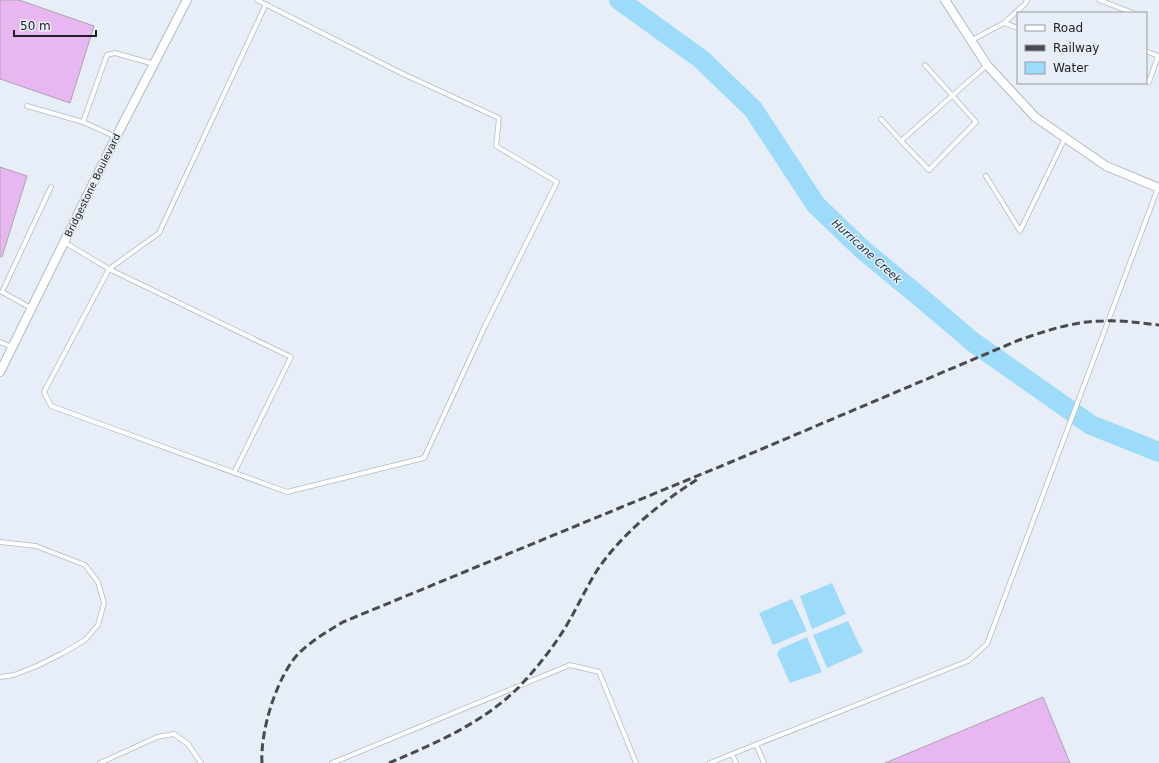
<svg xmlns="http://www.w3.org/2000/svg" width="1159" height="763" viewBox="0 0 1159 763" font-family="'DejaVu Sans',sans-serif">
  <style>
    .water { fill: #9ddbfa }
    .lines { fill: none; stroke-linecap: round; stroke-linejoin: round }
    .river { stroke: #9ddbfa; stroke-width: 20 }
    .building { fill: #e8b7f2; stroke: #aca4ad }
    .lane-casing { stroke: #b4b9c3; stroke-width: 5.5 }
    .street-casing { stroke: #b4b9c3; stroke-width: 10 }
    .lane { stroke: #fff; stroke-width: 4 }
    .street { stroke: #fff; stroke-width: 8 }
    .rail { stroke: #474a4e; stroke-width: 3; stroke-dasharray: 8 4; stroke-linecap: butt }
    .labels { text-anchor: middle; stroke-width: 3; stroke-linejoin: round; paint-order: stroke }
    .street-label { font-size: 10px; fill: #1d1f22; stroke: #e8eef8 }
    .water-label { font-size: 11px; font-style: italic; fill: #0d3242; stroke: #e8eef8 }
  </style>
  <rect width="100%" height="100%" fill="#e8eef8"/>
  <!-- water -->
  <path class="water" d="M 832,583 L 846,614 L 812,629 L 800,596 Z
    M 792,599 L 807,631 L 773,645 L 759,613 Z
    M 848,621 L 863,652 L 827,668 L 813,635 Z
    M 807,637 L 822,672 L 790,683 L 777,654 L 780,649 Z"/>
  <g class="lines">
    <!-- river -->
    <path class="river" d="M 619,0 L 701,59 L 753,109 L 816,205 L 863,250 L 920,297 L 973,342 L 1091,425 L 1159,452"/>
  </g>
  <!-- building -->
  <path class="building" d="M 0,0 L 19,0 L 94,26 L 70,103 L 0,79 Z
    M 0,167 L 27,176 L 2,257 L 0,256 Z
    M 1043,697 L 1070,763 L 885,763 Z"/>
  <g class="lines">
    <!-- lane casing -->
    <g class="lane-casing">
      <path id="lane" d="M 1099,0 L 1133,13
        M 1004,23 L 1018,28
        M 972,40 L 1004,23 L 1025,4 L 1027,0
        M 1146,51 L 1158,56 L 1149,82 L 1146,80
        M 925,65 L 976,122 L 929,170 L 901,141 L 987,65
        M 27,106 L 83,122 L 116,137
        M 881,119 L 901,141
        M 83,122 L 107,55 L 115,53 L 154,64
        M 986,176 L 1020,231 L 1065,138
        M 64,242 L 109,269 L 44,392 L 51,406 L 287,492 L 424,458 L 485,326 L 557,182 L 496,146 L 499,118 L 401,73 L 257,0
        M 31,308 L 2,292 L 51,187
        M 0,342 L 12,347
        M 234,473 L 291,357 L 109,269 L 159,233 L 266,4
        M 0,542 L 36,546 L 85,565 L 98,582 L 104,603 L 98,625 L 85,640 L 63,653 L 37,666 L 14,675 L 0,677
        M 756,744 L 764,763
        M 732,754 L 968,661 L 987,644 L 1158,188
        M 100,763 L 157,737 L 174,734 L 188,744 L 201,763
        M 332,763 L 570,665 L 599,672 L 636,763
        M 710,763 L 732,754 L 736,763"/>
    </g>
    <!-- street casing -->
    <g class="street-casing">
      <path id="street" d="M 945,0 L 987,65 L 1035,117 L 1106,166 L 1159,188
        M 0,372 L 116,137 L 187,0"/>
    </g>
    <!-- lane -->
    <use href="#lane" class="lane"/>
    <!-- street -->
    <use href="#street" class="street"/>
    <!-- rail -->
    <path class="rail" d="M 262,763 C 260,731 277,675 300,652 C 313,640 328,631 343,622 L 731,462 L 1019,340 C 1046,331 1074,321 1103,321 C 1122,320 1140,323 1159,325
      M 389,763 C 434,744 483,723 519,687 C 536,669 552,649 565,628 C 576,610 585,590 596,572 C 621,534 660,503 698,479"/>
  </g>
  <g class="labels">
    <!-- street labels -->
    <g class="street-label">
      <text transform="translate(92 185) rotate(-64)" y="4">Bridgestone Boulevard</text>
    </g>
    <!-- water labels -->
    <g class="water-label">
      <text transform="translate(867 251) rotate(42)" y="4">Hurricane Creek</text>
    </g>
  </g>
  <!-- legend -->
  <rect x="1017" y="12" width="130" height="72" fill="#e8eef8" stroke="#979ba2"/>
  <rect x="1025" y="25" width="20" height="6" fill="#ffffff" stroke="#979ba2"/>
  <text x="1053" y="32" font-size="12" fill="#1d1f22">Road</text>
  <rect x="1025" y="45" width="20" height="6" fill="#474a4e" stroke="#979ba2"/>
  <text x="1053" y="52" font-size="12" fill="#1d1f22">Railway</text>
  <rect x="1025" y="62" width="20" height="12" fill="#9ddbfa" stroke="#979ba2"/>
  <text x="1053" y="72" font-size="12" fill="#1d1f22">Water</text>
  <!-- scale -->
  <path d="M14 30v6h82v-6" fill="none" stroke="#1d1f22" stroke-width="2"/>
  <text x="20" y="30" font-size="12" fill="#1d1f22" stroke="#e8eef8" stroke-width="3" paint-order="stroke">50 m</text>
</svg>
